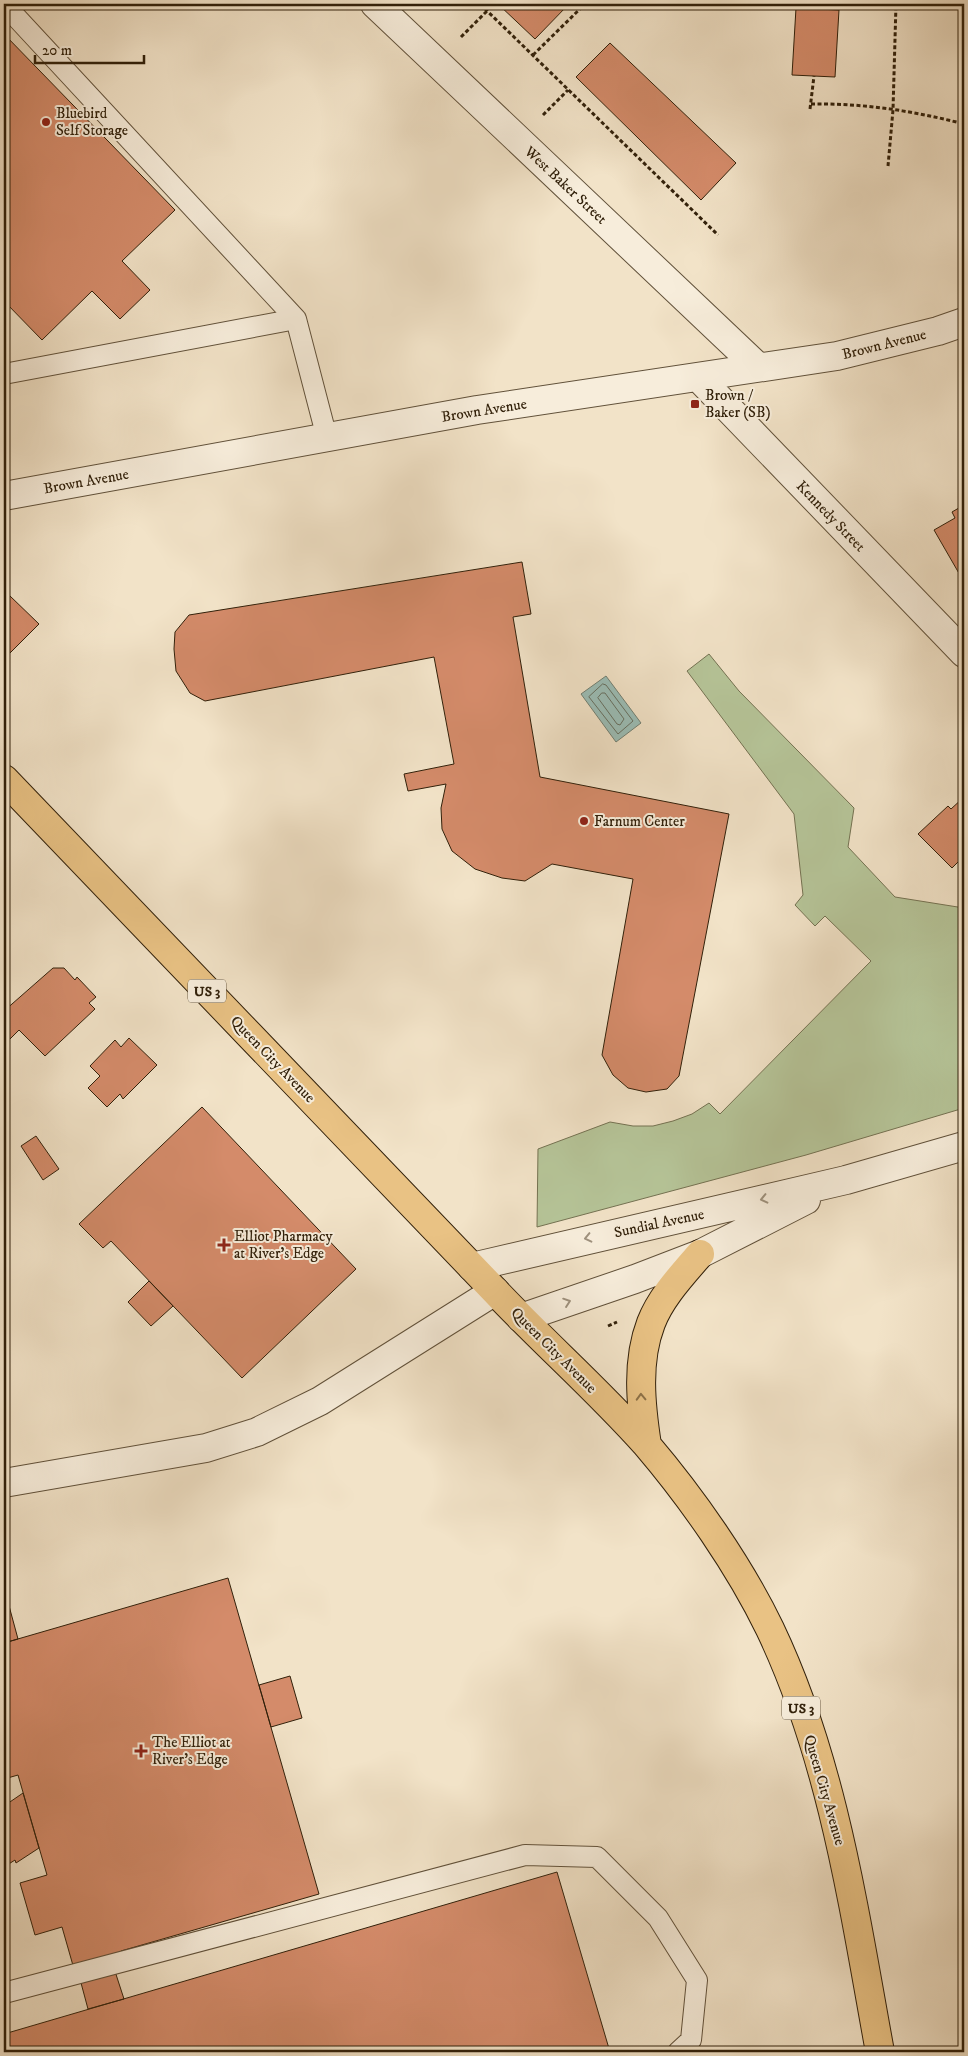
<svg xmlns="http://www.w3.org/2000/svg" width="968" height="2056" viewBox="0 0 968 2056" font-family="'IM FELL DW Pica',serif">
  <style>
    .green { fill: #b6c599; stroke: #747252 }
    .water { fill: #9bbeb7; stroke: #717f72 }
    .lines { fill: none; stroke-linecap: round; stroke-linejoin: round }
    .shore { stroke: #666f60; stroke-width: 1 }
    .building { fill: #d48b6a; stroke: #31200a }
    .lane-casing { stroke: #61513a; stroke-width: 22 }
    .street-casing { stroke: #61513a; stroke-width: 30 }
    .primary-casing { stroke: #31200a; stroke-width: 30 }
    .path { stroke: #31200a; stroke-width: 3; stroke-dasharray: 4 2.5; stroke-linecap: butt }
    .lane { stroke: #f7eddb; stroke-width: 20 }
    .street { stroke: #f7eddb; stroke-width: 28 }
    .primary { stroke: #e9c284; stroke-width: 28 }
    .oneway { stroke: #9e917d }
    .oneway2 { stroke: #8d7147 }
    .poi-dot { fill: #8f2418; stroke: #f7eddb; stroke-width: 2 }
    .labels { text-anchor: middle; stroke-width: 4; stroke-linejoin: round; paint-order: stroke }
    .shield { fill: #f7eddb; stroke: #6c5e49; stroke-width: 1 }
    .shield-label { font-size: 14px; font-weight: bold; fill: #31200a }
    .poi-label { font-size: 15px; fill: #31200a; stroke: #f7eddb; text-anchor: start }
    .street-label { font-size: 15px; fill: #31200a; stroke: #f7eddb }
  </style>
  <rect width="100%" height="100%" fill="#f2e3c8"/>
  <filter id="stains"><feTurbulence type="fractalNoise" baseFrequency=".004" numOctaves="4"/><feColorMatrix values="0 0 0 0 .2 0 0 0 0 .09 0 0 0 0 .02 0 0 0 .5 -.17"/></filter>
  <radialGradient id="worn" r=".72"><stop offset=".6" stop-color="#630" stop-opacity="0"/><stop offset="1" stop-color="#630" stop-opacity=".3"/></radialGradient>
  <!-- green -->
  <path class="green" d="M 709,654 L 739,691 L 854,808 L 848,847 L 895,897 L 964,908 L 964,1108 L 806,1155 L 537,1227 L 538,1149 L 610,1122 L 633,1126 L 653,1126 L 673,1121 L 692,1114 L 709,1103 L 720,1114 L 871,961 L 825,916 L 815,926 L 795,905 L 803,895 L 794,814 L 687,671 Z"/>
  <!-- water -->
  <path class="water" d="M 606,676 L 641,723 L 616,742 L 581,694 Z"/>
  <g class="lines">
    <!-- shore -->
    <path class="shore" d="M 603,684 L 606,685 L 633,721 L 618,734 L 589,697 Z
      M 602,693 L 605,693 L 624,719 L 620,725 L 617,724 L 598,698 Z"/>
  </g>
  <!-- building -->
  <path class="building" d="M 498,4 L 564,4 L 567,6 L 535,39 Z
    M 796,8 L 839,10 L 835,77 L 792,75 Z
    M 961,12 L 964,12 L 964,79 L 962,79 Z
    M 4,34 L 175,210 L 122,261 L 150,290 L 120,319 L 92,291 L 42,340 L 4,301 Z
    M 610,43 L 736,163 L 701,200 L 576,77 Z
    M 964,505 L 964,582 L 934,530 L 955,518 L 952,512 Z
    M 4,560 L 9,595 L 39,624 L 4,659 Z
    M 522,562 L 531,614 L 513,617 L 540,777 L 729,814 L 679,1076 L 667,1089 L 646,1092 L 628,1088 L 613,1075 L 602,1055 L 633,879 L 552,864 L 525,881 L 502,878 L 475,869 L 452,851 L 442,829 L 441,808 L 446,784 L 408,791 L 404,774 L 454,764 L 434,657 L 205,701 L 190,693 L 176,671 L 174,649 L 175,632 L 189,615 Z
    M 964,797 L 964,856 L 952,868 L 918,834 L 948,806 L 951,809 Z
    M 53,968 L 64,968 L 75,980 L 77,977 L 96,997 L 89,1003 L 95,1009 L 45,1056 L 19,1030 L 8,1041 L 4,1037 L 4,1011 Z
    M 129,1038 L 157,1065 L 123,1099 L 120,1094 L 107,1107 L 88,1088 L 100,1076 L 90,1066 L 115,1040 L 121,1047 Z
    M 202,1107 L 356,1269 L 242,1378 L 111,1241 L 103,1248 L 79,1224 Z
    M 36,1136 L 59,1169 L 43,1180 L 21,1146 Z
    M 149,1281 L 173,1306 L 151,1326 L 128,1302 Z
    M 228,1578 L 319,1894 L 121,1951 L 122,1955 L 74,1969 L 62,1927 L 35,1935 L 20,1883 L 47,1875 L 18,1775 L 4,1779 L 4,1643 Z
    M 5,1591 L 18,1639 L 4,1643 L 4,1592 Z
    M 290,1676 L 302,1718 L 271,1727 L 259,1685 Z
    M 23,1793 L 39,1848 L 16,1863 L 15,1860 L 4,1867 L 4,1806 Z
    M 557,1872 L 610,2052 L 4,2052 L 4,2034 Z
    M 111,1959 L 124,1999 L 88,2009 L 77,1968 Z"/>
  <g class="lines">
    <!-- lane casing -->
    <g class="lane-casing">
      <path id="lane" d="M 4,4 L 296,319
        M 4,374 L 296,319 L 327,438
        M 4,1993 L 525,1855 L 597,1857 L 658,1918 L 697,1980 L 691,2040 L 678,2052"/>
    </g>
    <!-- street casing -->
    <g class="street-casing">
      <path id="street" d="M 375,4 L 758,367
        M 699,378 L 964,653
        M 4,496 L 477,410 L 837,356 L 938,331 L 964,322
        M 472,1267 L 846,1180 L 964,1146
        M 521,1318 L 635,1279 L 700,1254 L 806,1200
        M 4,1483 L 206,1448 L 257,1432 L 320,1401 L 495,1291"/>
    </g>
    <!-- primary casing -->
    <g class="primary-casing">
      <path id="primary" d="M 4,779 C 168,950 331,1120 495,1291 C 544,1343 598,1390 646,1444 C 692,1498 739,1565 770,1629 C 833,1761 854,1910 880,2052
        M 647,1445 C 641,1406 636,1362 651,1323 C 661,1297 682,1275 700,1254"/>
    </g>
    <!-- path -->
    <path class="path" d="M 480,4 L 718,235
      M 817,9 L 817,4
      M 461,37 L 487,11
      M 533,55 L 585,4
      M 811,104 C 863,103 914,111 964,124
      M 810,109 L 814,76
      M 543,115 L 568,90
      M 888,166 L 893,110 L 896,4
      M 608,1326 L 617,1322"/>
    <!-- lane -->
    <use href="#lane" class="lane"/>
    <!-- street -->
    <use href="#street" class="street"/>
    <!-- primary -->
    <use href="#primary" class="primary"/>
  </g>
  <!-- one-way arrows -->
  <defs><path id="oneway-chevron" d="M-2-3.5L2.5 0L-2 3.5" fill="none" stroke-width="1.6" stroke-linecap="round" stroke-linejoin="round" transform="scale(1.25)"/></defs>
  <g class="oneway">
    <use href="#oneway-chevron" transform="translate(764 1199) rotate(167)"/>
    <use href="#oneway-chevron" transform="translate(588 1238) rotate(167)"/>
    <use href="#oneway-chevron" transform="translate(567 1302) rotate(-19)"/>
  </g>
  <use class="oneway2" href="#oneway-chevron" transform="translate(641 1397) rotate(-92)"/>
  <!-- markers -->
  <g class="poi-dot">
    <circle cx="46" cy="122" r="5"/>
    <rect x="690" y="399" width="10" height="10" rx="2.5"/>
    <circle cx="584" cy="821" r="5"/>
    <path d="M221.5 1237.5h5v5h5v5h-5v5h-5v-5h-5v-5h5z"/>
    <path d="M138.5 1743.5h5v5h5v5h-5v5h-5v-5h-5v-5h5z"/>
  </g>
  <g class="labels">
    <!-- shield labels -->
    <g class="shield">
      <rect x="188" y="979.5" width="38" height="23" rx="4"/>
      <rect x="782" y="1696.5" width="38" height="23" rx="4"/>
    </g>
    <g class="shield-label">
      <text x="207" y="996">US 3</text>
      <text x="801" y="1713">US 3</text>
    </g>
    <!-- poi labels -->
    <g class="poi-label">
      <text x="56" y="118">Bluebird<tspan x="56" dy="17">Self Storage</tspan></text>
      <text x="705" y="400">Brown /<tspan x="705" dy="17">Baker (SB)</tspan></text>
      <text x="594" y="826">Farnum Center</text>
      <text x="234" y="1241">Elliot Pharmacy<tspan x="234" dy="17">at River's Edge</tspan></text>
      <text x="152" y="1747">The Elliot at<tspan x="152" dy="17">River's Edge</tspan></text>
    </g>
    <!-- street labels -->
    <g class="street-label">
      <text transform="translate(566 185) rotate(43)" y="5">West Baker Street</text>
      <text transform="translate(884 344) rotate(-14)" y="5">Brown Avenue</text>
      <text transform="translate(484 410) rotate(-9)" y="5">Brown Avenue</text>
      <text transform="translate(86 481) rotate(-10)" y="5">Brown Avenue</text>
      <text transform="translate(831 516) rotate(46)" y="5">Kennedy Street</text>
      <text transform="translate(273 1059) rotate(46)" y="5">Queen City Avenue</text>
      <text transform="translate(659 1223) rotate(-12)" y="5">Sundial Avenue</text>
      <text transform="translate(554 1350) rotate(45)" y="5">Queen City Avenue</text>
      <text transform="translate(825 1790) rotate(74)" y="5">Queen City Avenue</text>
    </g>
  </g>
  <!-- margin -->
  <rect width="968" height="2056" fill="none" stroke="#f2e3c8" stroke-width="20"/>
  <rect x="5" y="5" width="958" height="2046" fill="none" stroke="#31200a" stroke-width="2.5"/>
  <rect x="10" y="10" width="948" height="2036" fill="none" stroke="#31200a"/>
  <!-- scale -->
  <path d="M35 55v8h109v-8" fill="none" stroke="#31200a" stroke-width="2.5"/>
  <text x="42" y="55" font-size="15" fill="#31200a" stroke="#f7eddb" stroke-width="4" paint-order="stroke">20 m</text>
  <rect width="100%" height="100%" filter="url(#stains)"/>
  <rect width="100%" height="100%" fill="url(#worn)"/>
</svg>
